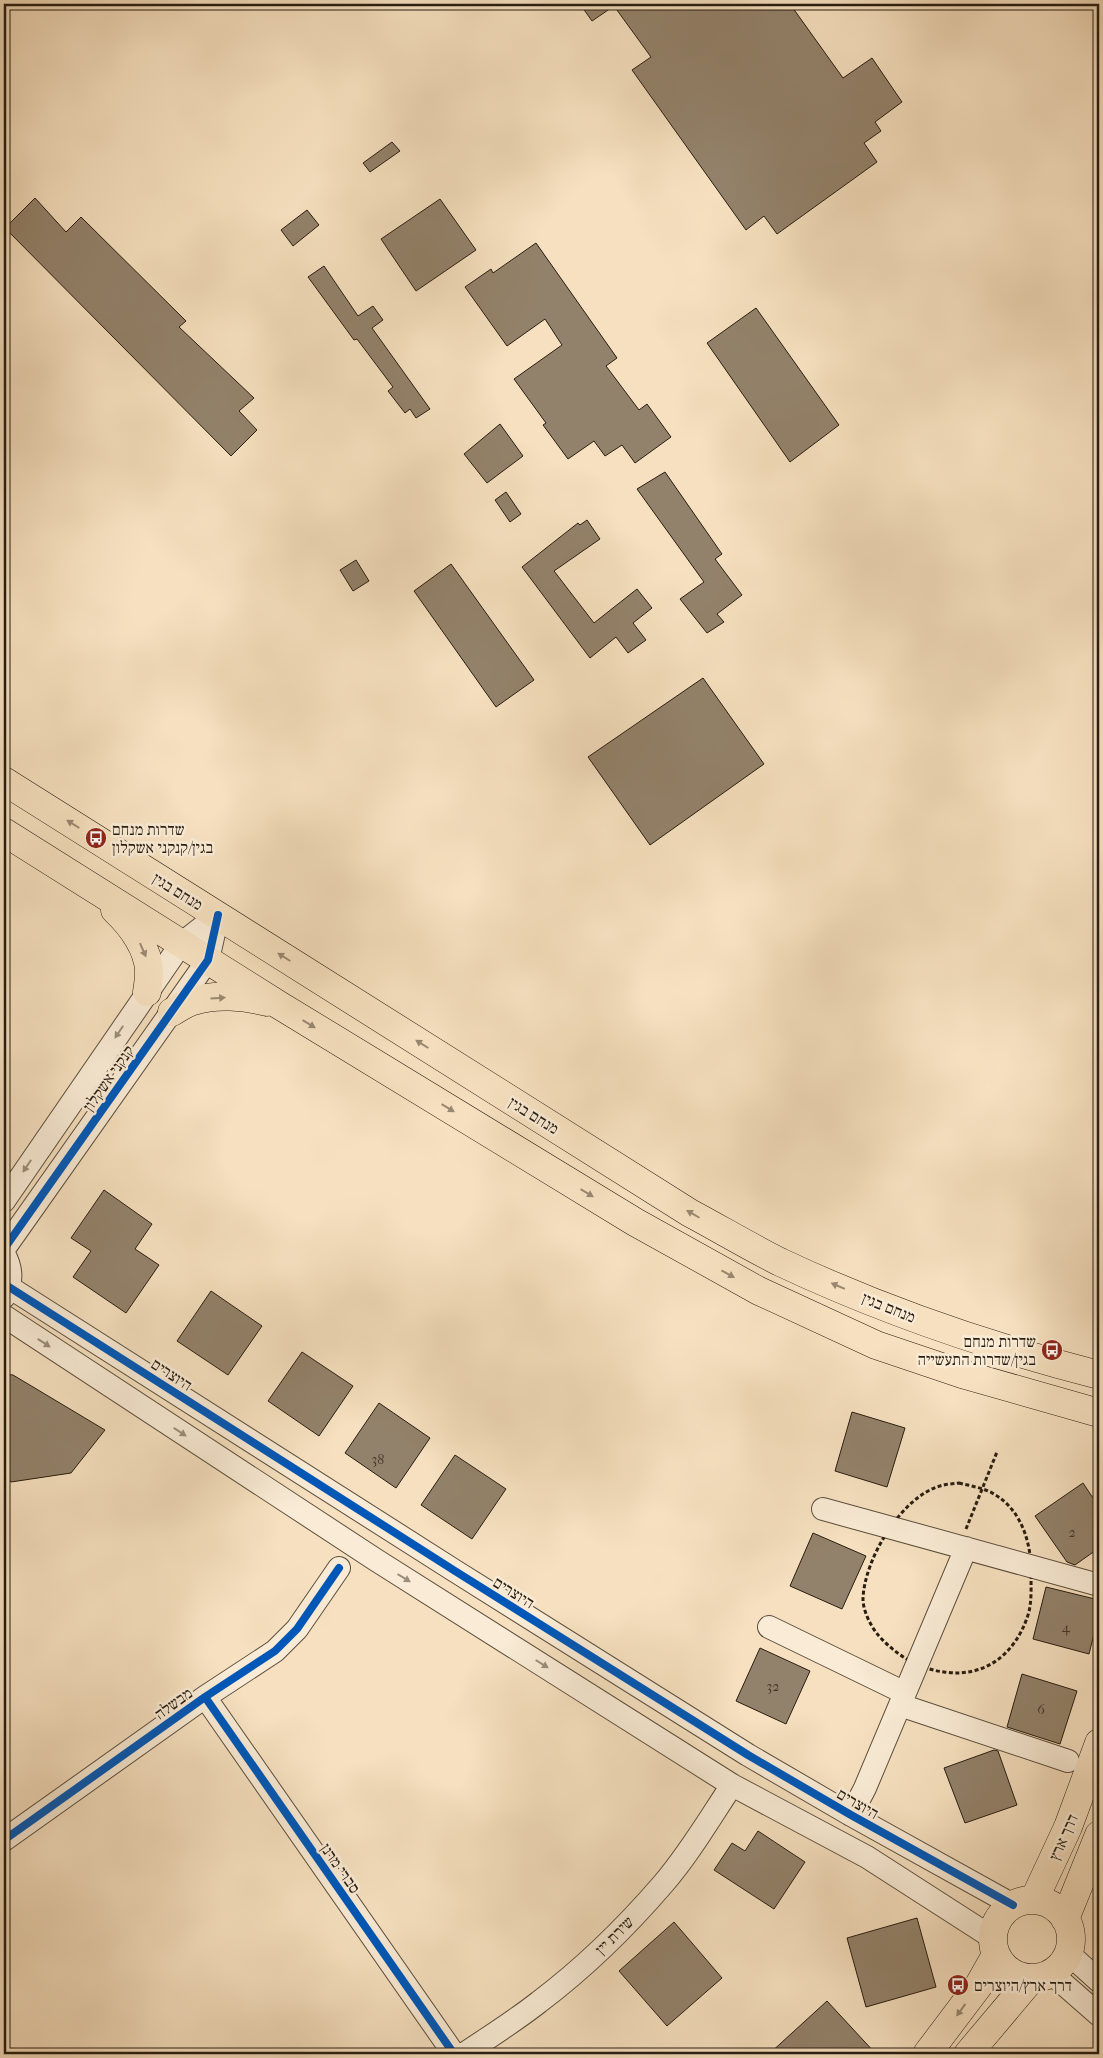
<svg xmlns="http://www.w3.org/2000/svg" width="1103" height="2058" viewBox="0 0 1103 2058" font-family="'IM FELL French Canon','Frank Ruhl Libre',serif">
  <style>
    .building { fill: #93826b; stroke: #281d11 }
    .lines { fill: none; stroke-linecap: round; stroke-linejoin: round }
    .minor-casing { stroke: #5c4e3c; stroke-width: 24 }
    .major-casing { stroke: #281d11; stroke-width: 29 }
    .path { stroke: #281d11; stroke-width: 3; stroke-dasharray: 4 2.5; stroke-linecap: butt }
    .minor { stroke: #f9ebd5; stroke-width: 22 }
    .major { stroke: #f6e0bf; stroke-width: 28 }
    .cycleway-casing { stroke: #f9ebd5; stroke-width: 11 }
    .cycleway { stroke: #0057b8; stroke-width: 8 }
    .oneway { fill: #998871 }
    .oneway2 { fill: #9b8e7d }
    .labels { text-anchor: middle; stroke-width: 5; stroke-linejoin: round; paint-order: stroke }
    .number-label { font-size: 14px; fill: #433628 }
    .poi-label { font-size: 16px; fill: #281d11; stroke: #f9ebd5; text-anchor: start }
    .street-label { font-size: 16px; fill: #281d11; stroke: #f9ebd5 }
  </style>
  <rect width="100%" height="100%" fill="#f6e0bf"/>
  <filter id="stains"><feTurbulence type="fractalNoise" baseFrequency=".004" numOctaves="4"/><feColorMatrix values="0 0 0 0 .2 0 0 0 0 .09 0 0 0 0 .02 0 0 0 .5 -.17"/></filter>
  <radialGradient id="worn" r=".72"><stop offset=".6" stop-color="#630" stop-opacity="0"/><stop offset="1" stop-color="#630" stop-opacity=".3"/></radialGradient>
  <!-- building -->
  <path class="building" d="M 580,4 L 790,4 L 843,78 L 872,58 L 902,102 L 875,122 L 881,131 L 864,143 L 877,162 L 777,234 L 764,216 L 746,230 L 632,70 L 651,57 L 614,6 L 592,21 Z
    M 392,142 L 400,151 L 370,172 L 363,163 Z
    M 35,198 L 66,232 L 81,217 L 186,321 L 179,327 L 254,398 L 239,411 L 257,430 L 231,456 L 5,228 Z
    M 440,199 L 476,250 L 416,291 L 381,239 Z
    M 307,210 L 319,225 L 293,246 L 281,230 Z
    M 536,243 L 617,358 L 606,366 L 639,410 L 647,404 L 671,437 L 635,463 L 622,445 L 605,456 L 594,441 L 568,459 L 543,425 L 546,423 L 514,379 L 562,345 L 545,319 L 507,346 L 465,287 L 491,269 L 493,273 Z
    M 324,266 L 358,316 L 373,306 L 383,320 L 372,328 L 430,409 L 416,418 L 410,409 L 405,413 L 388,391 L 393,387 L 357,339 L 354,340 L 308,277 Z
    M 756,308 L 839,425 L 790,462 L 707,343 Z
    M 500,424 L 523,456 L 487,483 L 464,454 Z
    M 665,472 L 722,554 L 715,559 L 742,595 L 717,614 L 724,622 L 707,633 L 680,599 L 704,582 L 637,489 Z
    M 506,492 L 521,514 L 510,522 L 495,500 Z
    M 587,520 L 600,539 L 554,571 L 594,623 L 637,589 L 652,608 L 633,623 L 646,640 L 628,653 L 616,637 L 590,658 L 522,567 L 578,523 L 580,525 Z
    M 356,560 L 369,581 L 353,591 L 340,570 Z
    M 451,564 L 534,680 L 496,707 L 414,591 Z
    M 703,678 L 764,764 L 650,845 L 588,757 Z
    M 104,1190 L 152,1224 L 135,1249 L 159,1265 L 126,1313 L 73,1277 L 91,1251 L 71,1238 Z
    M 211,1291 L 262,1326 L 228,1375 L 177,1341 Z
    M 302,1352 L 353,1386 L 319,1436 L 268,1401 Z
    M 4,1374 L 13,1375 L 105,1430 L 71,1473 L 11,1482 L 4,1473 Z
    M 379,1403 L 430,1438 L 396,1488 L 345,1453 Z
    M 852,1412 L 905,1428 L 887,1487 L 835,1471 Z
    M 455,1455 L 506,1489 L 472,1539 L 421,1505 Z
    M 1083,1483 L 1099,1507 L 1099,1548 L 1075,1565 L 1067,1562 L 1035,1516 Z
    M 813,1533 L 866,1556 L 842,1609 L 790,1586 Z
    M 1046,1587 L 1099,1600 L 1099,1614 L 1089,1654 L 1033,1639 Z
    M 760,1648 L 810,1671 L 786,1724 L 736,1701 Z
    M 1022,1674 L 1077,1691 L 1060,1744 L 1007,1727 Z
    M 994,1750 L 998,1751 L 1017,1805 L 965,1823 L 944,1768 Z
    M 758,1831 L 805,1862 L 774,1909 L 714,1870 L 732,1843 L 745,1851 Z
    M 917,1918 L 936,1987 L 866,2007 L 847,1938 Z
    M 674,1922 L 722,1978 L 667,2026 L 619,1971 Z
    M 827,2001 L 876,2054 L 769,2054 Z"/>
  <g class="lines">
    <!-- minor casing -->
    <g class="minor-casing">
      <path id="minor" d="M 4,1201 L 181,944 L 218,915
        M 4,1249 L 208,960 L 218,915
        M 4,1254 C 12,1268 13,1283 4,1297
        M 9,1287 L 455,1571 L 748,1755 L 851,1815 L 1013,1905
        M 4,1316 L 376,1560 L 732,1785 L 867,1857 L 993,1938
        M 823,1509 L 1099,1585
        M 769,1627 L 905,1693
        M 205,1697 L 454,2054
        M 900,1705 L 1068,1761
        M 851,1815 L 865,1788 L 966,1548
        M 4,1840 L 205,1697 L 275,1651 L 297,1629 L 339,1568
        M 1068,1953 L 1099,1981
        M 1051,1973 L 1099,2015
        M 464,2054 C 489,2037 515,2021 539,2002 C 584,1968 626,1927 663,1884 C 689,1854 710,1818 732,1785"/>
    </g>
    <!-- major casing -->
    <g class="major-casing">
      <path id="major" d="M 4,781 L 690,1213 C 720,1229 750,1247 780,1262 C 882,1310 990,1347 1099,1375
        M 4,832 L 279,1005 L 635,1222 L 759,1291 L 876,1345 L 962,1374 L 1099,1413
        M 115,910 C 131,925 149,949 149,972 C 149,979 148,986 147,992
        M 172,1012 C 179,1008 186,1003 193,1001 C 216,994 244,996 267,1002
        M 1034,1900 L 1068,1827 L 1099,1743
        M993 1939a39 39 0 1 1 78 0a39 39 0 1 1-78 0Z
        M 1065,1919 L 1099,1835
        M 927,2054 L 979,1985 L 996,1955
        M 968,2054 L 1032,1978"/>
    </g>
    <!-- path -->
    <path class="path" d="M 959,1483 C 971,1486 984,1488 994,1494 C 1023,1511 1032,1546 1031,1576 C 1031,1589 1032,1605 1027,1618 C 1014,1655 984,1678 944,1672 C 919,1669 896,1655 879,1636 C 871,1627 863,1611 863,1599 C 864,1560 901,1497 940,1486 C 946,1484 953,1484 959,1483 Z
      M 966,1529 L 997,1452"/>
    <!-- minor -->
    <use href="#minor" class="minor"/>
    <!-- major -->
    <use href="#major" class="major"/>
    <!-- cycleway casing -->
    <g class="cycleway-casing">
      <path id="cycleway" d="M 4,1249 L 208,960 L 218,915
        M 9,1287 L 455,1571 L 748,1755 L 851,1815 L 1013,1905
        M 205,1697 L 454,2054
        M 4,1840 L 205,1697 L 275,1651 L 297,1629 L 339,1568"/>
    </g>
    <!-- cycleway -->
    <use href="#cycleway" class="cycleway"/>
  </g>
  <!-- one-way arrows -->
  <defs><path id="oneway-solid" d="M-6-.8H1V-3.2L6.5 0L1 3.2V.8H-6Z" transform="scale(1.25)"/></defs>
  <g class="oneway">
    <use href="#oneway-solid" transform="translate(73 824) rotate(-148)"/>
    <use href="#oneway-solid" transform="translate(143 950) rotate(66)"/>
    <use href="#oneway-solid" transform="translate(284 957) rotate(-148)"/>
    <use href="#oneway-solid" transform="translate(218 998) rotate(-4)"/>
    <use href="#oneway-solid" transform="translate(309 1024) rotate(31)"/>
    <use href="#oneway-solid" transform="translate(422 1044) rotate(-148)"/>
    <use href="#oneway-solid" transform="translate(448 1108) rotate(31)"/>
    <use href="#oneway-solid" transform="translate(587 1193) rotate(31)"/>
    <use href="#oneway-solid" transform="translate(693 1214) rotate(-150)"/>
    <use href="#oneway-solid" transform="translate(728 1274) rotate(29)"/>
    <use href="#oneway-solid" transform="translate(838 1286) rotate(-157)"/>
    <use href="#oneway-solid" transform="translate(961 2010) rotate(126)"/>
  </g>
  <g class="oneway2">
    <use href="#oneway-solid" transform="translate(119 1032) rotate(124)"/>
    <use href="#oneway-solid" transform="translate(27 1166) rotate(124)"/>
    <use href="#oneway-solid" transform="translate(44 1343) rotate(33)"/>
    <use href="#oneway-solid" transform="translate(180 1432) rotate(33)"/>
    <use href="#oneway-solid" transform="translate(404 1578) rotate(31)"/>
    <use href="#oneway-solid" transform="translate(542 1664) rotate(32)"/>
  </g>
  <!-- icons -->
  <defs>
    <g id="bus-disc" transform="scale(1.125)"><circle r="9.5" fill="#8f2418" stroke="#f9ebd5"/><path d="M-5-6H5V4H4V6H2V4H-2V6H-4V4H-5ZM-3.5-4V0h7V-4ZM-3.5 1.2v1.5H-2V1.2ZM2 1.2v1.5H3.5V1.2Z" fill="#fff"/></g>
  </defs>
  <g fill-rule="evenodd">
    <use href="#bus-disc" x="96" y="838"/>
    <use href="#bus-disc" x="1052" y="1350"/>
    <use href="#bus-disc" x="958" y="1985"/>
  </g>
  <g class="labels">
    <!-- number labels -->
    <g class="number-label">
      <text x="378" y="1464">38</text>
      <text x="1072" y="1537">2</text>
      <text x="1066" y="1632">4</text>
      <text x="773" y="1691">32</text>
      <text x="1041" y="1714">6</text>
    </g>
    <!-- poi labels -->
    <g class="poi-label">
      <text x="112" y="835">שדרות מנחם<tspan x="112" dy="18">בגין/קנקני אשקלון</tspan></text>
      <text x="1036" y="1347" text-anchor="end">שדרות מנחם<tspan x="1036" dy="18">בגין/שדרות התעשייה</tspan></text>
      <text x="974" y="1991">דרך ארץ/היוצרים</text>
    </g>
    <!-- street labels -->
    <g class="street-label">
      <text transform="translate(178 891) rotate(32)" y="6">מנחם בגין</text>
      <text transform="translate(108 1078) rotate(-55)" y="6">קנקני אשקלון</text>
      <text transform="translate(534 1115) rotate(32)" y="6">מנחם בגין</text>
      <text transform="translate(889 1307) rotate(22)" y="6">מנחם בגין</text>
      <text transform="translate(172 1374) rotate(33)" y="6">היוצרים</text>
      <text transform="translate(514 1592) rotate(32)" y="6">היוצרים</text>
      <text transform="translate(173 1703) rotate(-36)" y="6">מבשלה</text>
      <text transform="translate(858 1803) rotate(30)" y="6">היוצרים</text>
      <text transform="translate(1063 1837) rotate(-66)" y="6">דרך ארץ</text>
      <text transform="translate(341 1868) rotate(55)" y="6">סברי מרנן</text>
      <text transform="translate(614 1935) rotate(-45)" y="6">שירת יין</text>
    </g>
  </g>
  <!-- margin -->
  <rect width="1103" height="2058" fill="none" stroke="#f6e0bf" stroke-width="20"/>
  <rect x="5" y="5" width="1093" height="2048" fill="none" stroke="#281d11" stroke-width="2.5"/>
  <rect x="10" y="10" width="1083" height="2038" fill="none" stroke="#281d11"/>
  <rect width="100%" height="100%" filter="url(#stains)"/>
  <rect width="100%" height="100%" fill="url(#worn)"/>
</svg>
